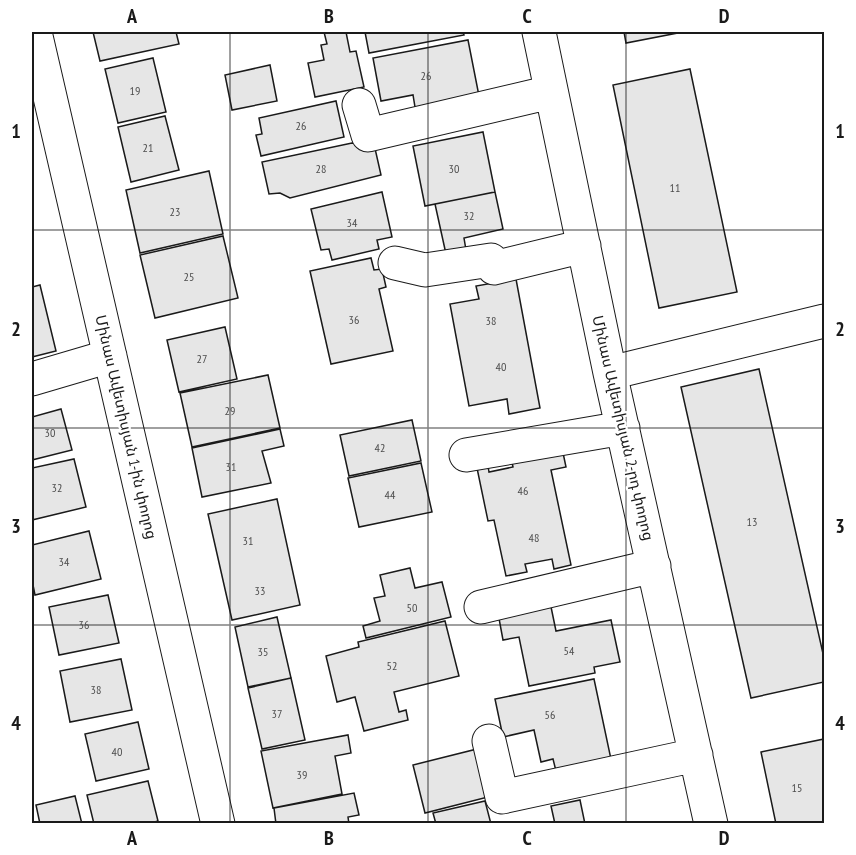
<svg xmlns="http://www.w3.org/2000/svg" width="856" height="855" viewBox="0 0 856 855" font-family="'PT Sans Narrow','Noto Sans Armenian',sans-serif">
  <style>
    .building { fill: #e6e6e6; stroke: #1a1a1a; stroke-width: 1.5 }
    .lines { fill: none; stroke-linecap: round; stroke-linejoin: round }
    .minor-casing { stroke: #1a1a1a; stroke-width: 35 }
    .minor { stroke: #fff; stroke-width: 33 }
    .grid { fill: none; stroke: #1a1a1a; stroke-width: 1.5; stroke-opacity: 0.55 }
    .labels { text-anchor: middle; stroke-width: 4.5; stroke-linejoin: round; paint-order: stroke }
    .number-label { font-size: 12px; fill: #4d4d4d }
    .street-label { font-size: 15px; fill: #1a1a1a; stroke: #fff }
    .neatline { fill: none; stroke: #1a1a1a; stroke-width: 2 }
    .grid-label { font-size: 20px; text-anchor: middle; font-weight: bold; fill: #1a1a1a }
  </style>
  <rect width="100%" height="100%" fill="#fff"/>
  <!-- building -->
  <path class="building" d="M 93,32 L 176,32 L 179,44 L 100,61 Z
    M 324,32 L 346,32 L 350,52 L 356,51 L 364,87 L 315,97 L 308,63 L 324,60 L 321,45 L 327,44 Z
    M 365,32 L 463,32 L 464,35 L 369,53 Z
    M 624,32 L 683,32 L 626,43 Z
    M 468,40 L 480,101 L 416,113 L 413,95 L 381,101 L 373,58 Z
    M 153,58 L 166,112 L 118,123 L 105,69 Z
    M 270,65 L 277,101 L 232,110 L 225,75 Z
    M 690,69 L 737,292 L 659,308 L 613,85 Z
    M 336,101 L 344,137 L 261,156 L 256,135 L 262,134 L 259,118 Z
    M 165,116 L 179,170 L 131,182 L 118,127 Z
    M 483,132 L 495,192 L 425,206 L 413,146 Z
    M 352,143 L 374,144 L 381,175 L 290,198 L 280,193 L 269,194 L 262,162 Z
    M 209,171 L 223,234 L 140,253 L 126,190 Z
    M 382,192 L 392,237 L 377,240 L 379,249 L 332,260 L 329,249 L 321,250 L 311,209 Z
    M 495,192 L 503,229 L 464,238 L 466,250 L 446,254 L 435,204 Z
    M 223,236 L 238,298 L 155,318 L 140,255 Z
    M 371,258 L 374,270 L 382,269 L 386,287 L 379,289 L 393,351 L 331,364 L 310,271 Z
    M 516,279 L 540,408 L 509,414 L 507,399 L 469,406 L 450,304 L 479,299 L 476,286 Z
    M 40,285 L 56,351 L 32,357 L 32,287 Z
    M 225,327 L 237,379 L 179,392 L 167,340 Z
    M 759,369 L 824,658 L 824,682 L 751,698 L 681,387 Z
    M 268,375 L 280,428 L 192,447 L 180,393 Z
    M 61,409 L 72,450 L 32,460 L 32,417 Z
    M 412,420 L 421,461 L 349,476 L 340,435 Z
    M 280,429 L 284,446 L 262,451 L 271,483 L 202,497 L 192,448 Z
    M 562,448 L 566,467 L 551,470 L 571,565 L 554,569 L 552,559 L 525,564 L 527,572 L 506,576 L 494,520 L 488,521 L 477,468 L 488,466 L 489,472 L 513,467 L 511,458 Z
    M 74,459 L 86,507 L 32,520 L 32,468 Z
    M 421,463 L 432,512 L 359,527 L 348,478 Z
    M 277,499 L 300,605 L 232,620 L 208,514 Z
    M 89,531 L 101,579 L 35,595 L 32,580 L 32,545 Z
    M 410,568 L 415,588 L 442,582 L 451,617 L 366,638 L 363,626 L 380,621 L 374,598 L 385,596 L 380,575 Z
    M 108,595 L 119,643 L 59,655 L 49,607 Z
    M 550,602 L 556,631 L 611,620 L 620,662 L 594,667 L 595,673 L 529,686 L 519,637 L 503,640 L 498,613 Z
    M 277,617 L 291,678 L 248,687 L 235,627 Z
    M 445,621 L 459,676 L 394,692 L 399,712 L 406,710 L 408,720 L 364,731 L 355,697 L 337,702 L 326,656 L 359,647 L 358,642 Z
    M 121,659 L 132,710 L 70,722 L 60,671 Z
    M 291,678 L 305,740 L 262,749 L 248,688 Z
    M 594,679 L 612,764 L 557,775 L 553,759 L 541,762 L 534,730 L 503,737 L 495,699 Z
    M 138,722 L 149,769 L 96,781 L 85,734 Z
    M 348,735 L 351,753 L 335,756 L 342,794 L 273,808 L 261,751 Z
    M 824,739 L 824,824 L 776,824 L 761,752 Z
    M 477,749 L 488,797 L 425,813 L 413,765 Z
    M 148,781 L 158,821 L 148,824 L 94,824 L 87,795 Z
    M 354,793 L 359,815 L 348,817 L 349,824 L 276,824 L 274,808 Z
    M 75,796 L 82,824 L 40,824 L 36,805 Z
    M 580,800 L 585,824 L 555,824 L 551,806 Z
    M 485,801 L 491,824 L 436,824 L 433,813 Z"/>
  <g class="lines">
    <!-- minor casing -->
    <g class="minor-casing">
      <path id="minor" d="M 35,32 L 218,824
        M 539,32 L 610,373 L 711,824
        M 359,105 L 368,135 L 551,92
        M 395,263 L 425,270 L 491,260 L 494,268 L 584,246
        M 610,373 L 824,321
        M 32,379 L 110,356
        M 466,455 L 623,428
        M 481,607 L 654,566
        M 489,741 L 502,797 L 696,755"/>
    </g>
    <!-- minor -->
    <use href="#minor" class="minor"/>
  </g>
  <!-- grid -->
  <path class="grid" d="M 230,32 L 230,824M 428,32 L 428,824M 626,32 L 626,824M 32,230 L 824,230M 32,428 L 824,428M 32,625 L 824,625"/>
  <g class="labels">
    <!-- number labels -->
    <g class="number-label">
      <text x="426" y="80">26</text>
      <text x="135" y="95">19</text>
      <text x="301" y="130">26</text>
      <text x="148" y="152">21</text>
      <text x="321" y="173">28</text>
      <text x="454" y="173">30</text>
      <text x="675" y="192">11</text>
      <text x="175" y="216">23</text>
      <text x="469" y="220">32</text>
      <text x="352" y="227">34</text>
      <text x="189" y="281">25</text>
      <text x="354" y="324">36</text>
      <text x="491" y="325">38</text>
      <text x="202" y="363">27</text>
      <text x="501" y="371">40</text>
      <text x="230" y="415">29</text>
      <text x="50" y="437">30</text>
      <text x="380" y="452">42</text>
      <text x="231" y="471">31</text>
      <text x="57" y="492">32</text>
      <text x="523" y="495">46</text>
      <text x="390" y="499">44</text>
      <text x="752" y="526">13</text>
      <text x="534" y="542">48</text>
      <text x="248" y="545">31</text>
      <text x="64" y="566">34</text>
      <text x="260" y="595">33</text>
      <text x="412" y="612">50</text>
      <text x="84" y="629">36</text>
      <text x="569" y="655">54</text>
      <text x="263" y="656">35</text>
      <text x="392" y="670">52</text>
      <text x="96" y="694">38</text>
      <text x="277" y="718">37</text>
      <text x="550" y="719">56</text>
      <text x="117" y="756">40</text>
      <text x="302" y="779">39</text>
      <text x="797" y="792">15</text>
    </g>
    <!-- street labels -->
    <g class="street-label">
      <text transform="translate(126 427) rotate(77)" y="5">Մինաս Ավետիսյան 1-ին փողոց</text>
      <text transform="translate(623 428) rotate(77)" y="5">Մինաս Ավետիսյան 2-րդ փողոց</text>
    </g>
  </g>
  <!-- border -->
  <rect width="856" height="855" fill="none" stroke="#ffffff" stroke-width="66"/>
  <rect x="33" y="33" width="790" height="789" class="neatline"/>
  <g class="grid-label">
    <text x="132" y="23">A</text>
    <text x="329" y="23">B</text>
    <text x="527" y="23">C</text>
    <text x="724" y="23">D</text>
    <text x="16" y="138">1</text>
    <text x="840" y="138">1</text>
    <text x="16" y="336">2</text>
    <text x="840" y="336">2</text>
    <text x="16" y="533">3</text>
    <text x="840" y="533">3</text>
    <text x="16" y="730">4</text>
    <text x="840" y="730">4</text>
    <text x="132" y="845">A</text>
    <text x="329" y="845">B</text>
    <text x="527" y="845">C</text>
    <text x="724" y="845">D</text>
  </g>
</svg>
